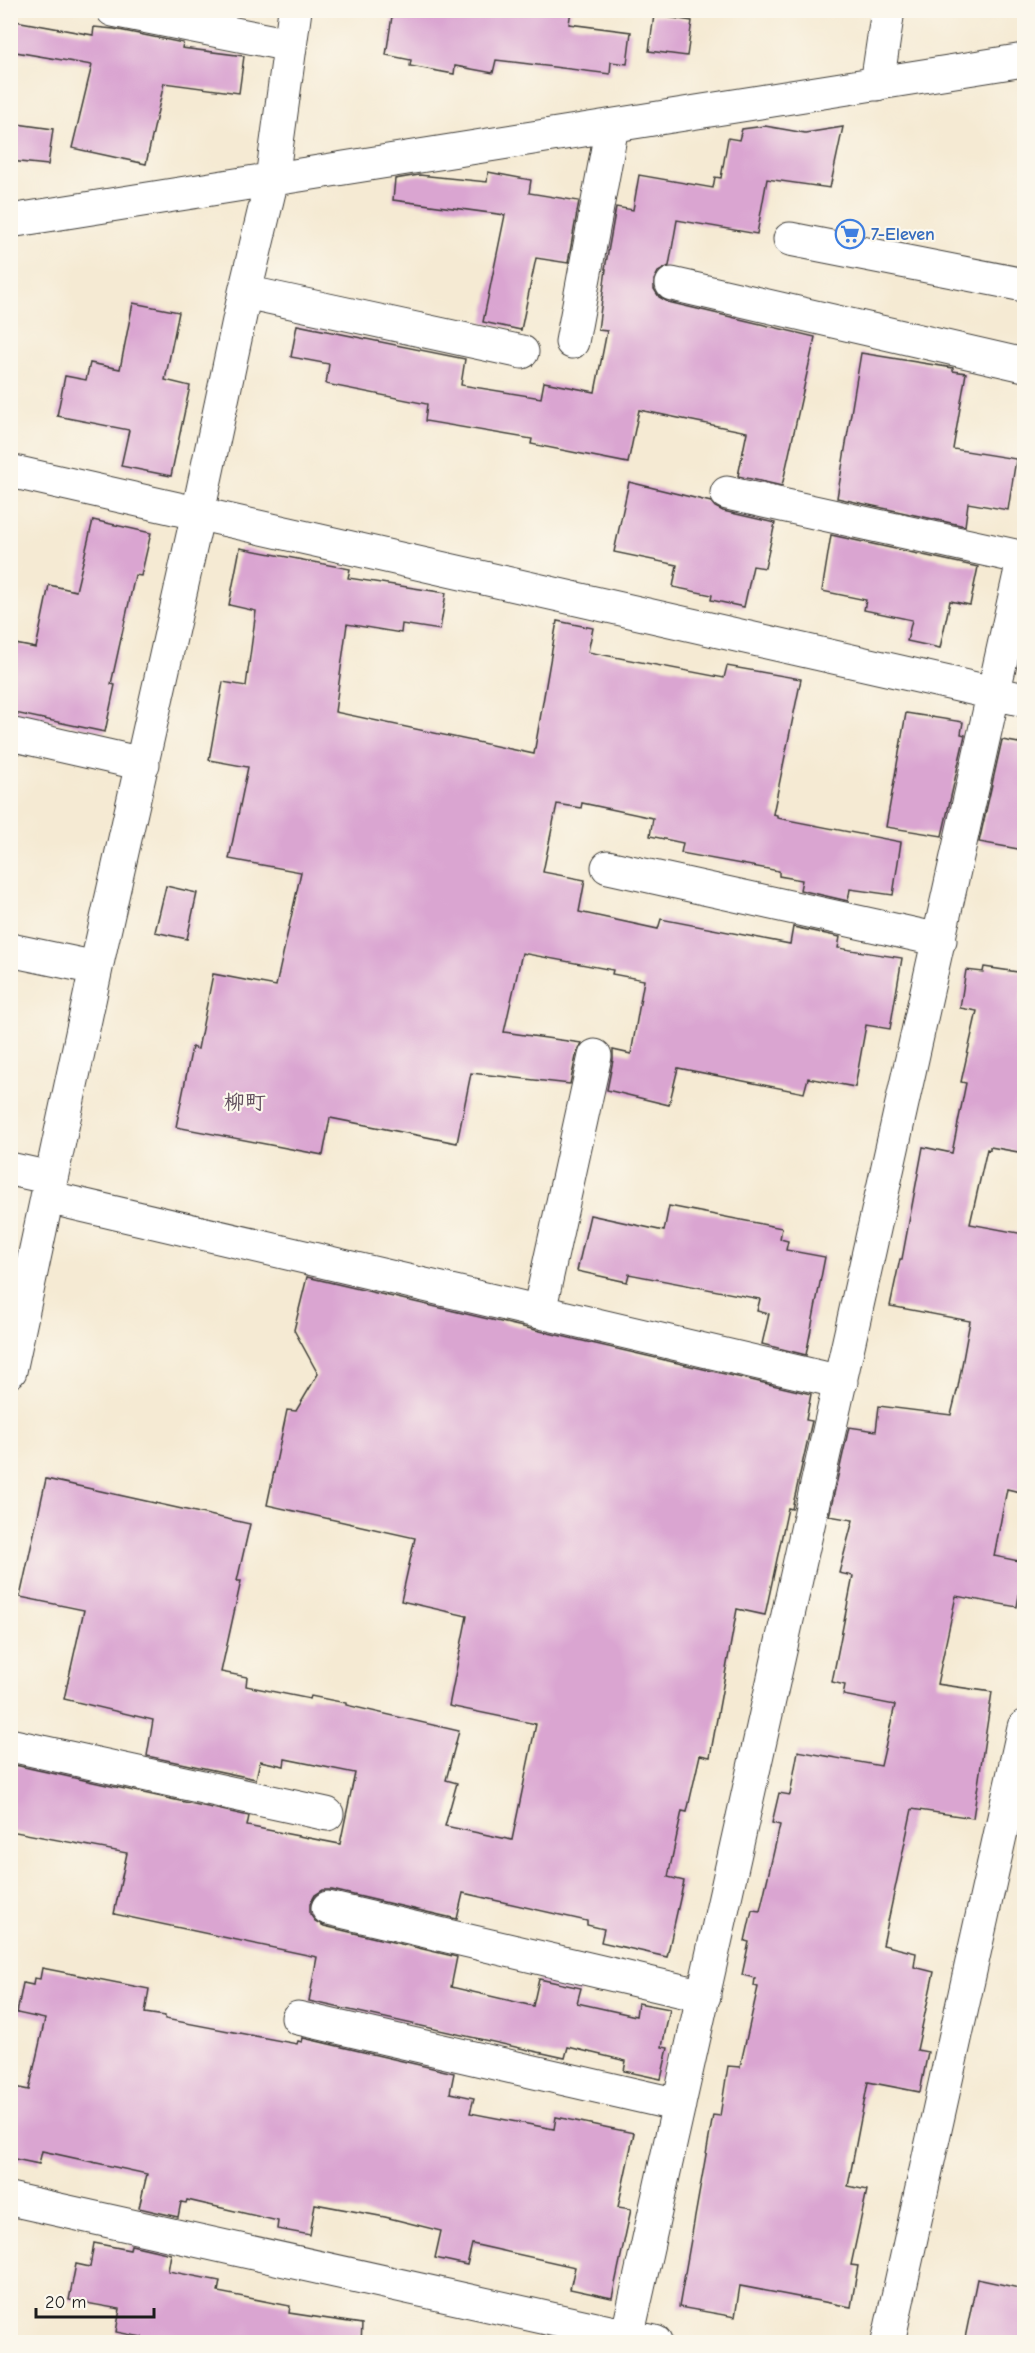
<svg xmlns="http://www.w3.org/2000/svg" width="1035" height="2353" viewBox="0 0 1035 2353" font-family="'Comic Neue','Klee One',sans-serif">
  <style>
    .building { fill: #daa5d1 }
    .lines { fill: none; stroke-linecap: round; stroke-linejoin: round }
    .minor-casing { stroke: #3d3b37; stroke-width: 35 }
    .minor { stroke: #fff; stroke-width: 33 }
    .labels { text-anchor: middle; stroke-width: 4.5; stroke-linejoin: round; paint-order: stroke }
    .shop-label { font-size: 18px; font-weight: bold; fill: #366cbe; stroke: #fbf7ec; text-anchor: start }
    .quarter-label { font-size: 21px; font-weight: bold; fill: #5e4c5b; stroke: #fbf7ec }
  </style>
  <rect width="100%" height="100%" fill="#fbf7ec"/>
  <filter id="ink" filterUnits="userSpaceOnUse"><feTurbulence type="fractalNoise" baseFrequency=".0167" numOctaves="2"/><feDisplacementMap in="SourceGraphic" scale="12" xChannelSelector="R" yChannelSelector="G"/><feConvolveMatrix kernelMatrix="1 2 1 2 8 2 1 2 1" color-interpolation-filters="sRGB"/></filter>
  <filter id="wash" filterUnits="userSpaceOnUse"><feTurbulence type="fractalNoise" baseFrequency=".008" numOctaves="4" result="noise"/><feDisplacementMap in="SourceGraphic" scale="24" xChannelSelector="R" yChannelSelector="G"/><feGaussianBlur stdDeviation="1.35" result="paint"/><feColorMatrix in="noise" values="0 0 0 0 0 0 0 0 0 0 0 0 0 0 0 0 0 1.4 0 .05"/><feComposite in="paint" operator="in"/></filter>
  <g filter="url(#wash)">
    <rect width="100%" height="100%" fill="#f5ead3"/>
    <g id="blocks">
      <!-- building -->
      <path class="building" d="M 393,10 L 571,10 L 569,24 L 631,32 L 627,64 L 611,62 L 610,74 L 496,60 L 493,73 L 455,66 L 454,74 L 410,66 L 411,60 L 386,55 Z
        M 654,15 L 692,21 L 687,56 L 649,51 Z
        M 10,20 L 93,35 L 94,27 L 114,29 L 183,43 L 182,48 L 244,56 L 239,93 L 164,83 L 146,164 L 72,148 L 92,65 L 10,51 Z
        M 10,123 L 53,129 L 48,165 L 10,161 Z
        M 765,126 L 805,133 L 843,127 L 830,188 L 767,179 L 757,234 L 677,220 L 669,266 L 658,272 L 654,280 L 654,289 L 659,297 L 668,302 L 815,337 L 782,486 L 738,476 L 747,432 L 639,410 L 628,463 L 531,444 L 532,439 L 425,421 L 427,404 L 326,384 L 329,364 L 291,357 L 297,325 L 465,359 L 461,385 L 541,398 L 544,382 L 595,392 L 607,331 L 598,330 L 606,269 L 605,269 L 616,207 L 633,210 L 639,175 L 713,188 L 715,177 L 721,178 L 728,138 L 739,140 L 742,129 Z
        M 488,172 L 531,180 L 529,193 L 579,201 L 568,263 L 536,258 L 521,330 L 483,322 L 505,215 L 393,200 L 395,179 L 419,175 L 487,182 Z
        M 133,303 L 179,312 L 165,380 L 190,386 L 171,476 L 121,466 L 129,430 L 57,416 L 65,376 L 86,380 L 90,363 L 120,369 Z
        M 861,353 L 953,368 L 953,371 L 966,373 L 953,449 L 1016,459 L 1008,510 L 968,503 L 965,526 L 837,498 Z
        M 629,482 L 711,502 L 715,507 L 723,511 L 775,523 L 765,568 L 753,566 L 744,607 L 711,600 L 712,595 L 673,587 L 677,565 L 614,552 Z
        M 93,520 L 151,533 L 141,576 L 135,575 L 111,684 L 115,685 L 105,732 L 10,712 L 10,643 L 36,648 L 49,585 L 76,591 Z
        M 831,535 L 978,567 L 970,605 L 950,601 L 940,648 L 907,641 L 912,620 L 864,610 L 866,600 L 822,591 Z
        M 240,548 L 350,569 L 348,578 L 446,593 L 440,630 L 402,624 L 401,633 L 347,624 L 335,712 L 534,754 L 557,621 L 593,628 L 588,652 L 724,678 L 727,666 L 801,679 L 773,814 L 777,815 L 777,818 L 901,842 L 893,895 L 850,889 L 848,901 L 800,890 L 802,880 L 779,876 L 779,871 L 681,853 L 683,843 L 650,836 L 653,818 L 582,803 L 581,808 L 557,804 L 543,872 L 585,880 L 579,912 L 658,929 L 661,919 L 790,944 L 793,927 L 840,937 L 838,948 L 902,958 L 890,1029 L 866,1025 L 855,1087 L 808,1078 L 804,1093 L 678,1068 L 669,1105 L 607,1090 L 613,1060 L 613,1050 L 631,1054 L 644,980 L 612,974 L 613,970 L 522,953 L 504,1032 L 582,1043 L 577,1052 L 570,1084 L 471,1073 L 457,1143 L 330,1118 L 323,1155 L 176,1127 L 192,1047 L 198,1049 L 213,974 L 276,986 L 301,872 L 229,859 L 248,767 L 209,760 L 223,682 L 246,686 L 256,611 L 229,605 Z
        M 906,713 L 963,722 L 961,734 L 965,735 L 942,836 L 886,827 Z
        M 1002,740 L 1024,744 L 1024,850 L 979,842 Z
        M 166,886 L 197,893 L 187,939 L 155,932 Z
        M 984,967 L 1024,973 L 1020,1004 L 1024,1005 L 1024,1153 L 990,1147 L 990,1150 L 987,1149 L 970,1224 L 1024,1234 L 1024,1493 L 1007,1489 L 994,1556 L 1024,1562 L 1024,1567 L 1017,1607 L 956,1596 L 937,1684 L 992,1692 L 973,1818 L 912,1809 L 883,1945 L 916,1953 L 914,1967 L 934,1972 L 917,2050 L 928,2052 L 920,2092 L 868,2082 L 848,2186 L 867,2190 L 851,2265 L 858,2266 L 851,2307 L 740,2286 L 735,2317 L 679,2307 L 713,2115 L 720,2116 L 728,2066 L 740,2067 L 758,1987 L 754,1986 L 755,1978 L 742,1975 L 749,1942 L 745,1941 L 752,1910 L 760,1911 L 780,1825 L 772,1823 L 779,1793 L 790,1795 L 798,1751 L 881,1766 L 895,1705 L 843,1695 L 845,1685 L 832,1682 L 853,1576 L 839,1573 L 853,1520 L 829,1516 L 849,1427 L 876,1431 L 879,1406 L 951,1415 L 958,1387 L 970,1321 L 890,1306 L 900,1259 L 902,1259 L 923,1147 L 952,1153 L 966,1083 L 961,1082 L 977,1011 L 960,1008 L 966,970 L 983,972 Z
        M 669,1206 L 782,1228 L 780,1239 L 788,1241 L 786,1250 L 825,1257 L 806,1355 L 762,1344 L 769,1314 L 757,1311 L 760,1299 L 629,1274 L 627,1282 L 577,1271 L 590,1215 L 664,1231 Z
        M 307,1277 L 811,1394 L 806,1420 L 812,1421 L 792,1509 L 788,1508 L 765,1615 L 737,1609 L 710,1757 L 700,1755 L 687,1812 L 682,1811 L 668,1877 L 684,1881 L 667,1957 L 601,1942 L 604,1929 L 587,1925 L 587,1921 L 463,1893 L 457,1919 L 332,1890 L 323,1890 L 315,1895 L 310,1904 L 310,1914 L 315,1921 L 324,1926 L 457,1957 L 451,1987 L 533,2006 L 539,1979 L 581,1988 L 577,2003 L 636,2016 L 638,2003 L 670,2009 L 662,2047 L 668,2048 L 661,2079 L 624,2071 L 626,2061 L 568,2047 L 565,2058 L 309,2001 L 317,1957 L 114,1914 L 127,1853 L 10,1831 L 10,1764 L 249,1816 L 247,1826 L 340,1844 L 355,1773 L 285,1759 L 284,1766 L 260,1761 L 256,1779 L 147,1756 L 153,1720 L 64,1699 L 84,1610 L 20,1597 L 46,1479 L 250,1524 L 237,1581 L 241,1581 L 221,1672 L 247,1677 L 246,1686 L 310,1699 L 311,1696 L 346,1703 L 346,1705 L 459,1731 L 446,1780 L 457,1783 L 445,1826 L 512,1840 L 536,1724 L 449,1706 L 467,1616 L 401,1601 L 415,1538 L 267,1505 L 287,1410 L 296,1411 L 318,1374 L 294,1330 Z
        M 42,1968 L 149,1989 L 145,2013 L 165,2016 L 165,2019 L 297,2044 L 298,2041 L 302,2042 L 303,2038 L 454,2073 L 450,2093 L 474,2098 L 470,2113 L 554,2129 L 556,2117 L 634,2133 L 618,2207 L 631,2209 L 612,2298 L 570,2289 L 575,2267 L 472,2244 L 467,2265 L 435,2258 L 441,2231 L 385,2217 L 315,2204 L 310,2235 L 277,2229 L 278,2221 L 187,2200 L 186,2203 L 181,2202 L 178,2217 L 139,2208 L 147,2174 L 42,2151 L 39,2164 L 10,2158 L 10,2086 L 29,2090 L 45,2019 L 17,2013 L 23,1983 L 33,1985 L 34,1978 L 40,1979 Z
        M 94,2243 L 130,2250 L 131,2245 L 171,2254 L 168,2271 L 220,2281 L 218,2292 L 290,2306 L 289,2313 L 362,2324 L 361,2343 L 141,2343 L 142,2337 L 116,2332 L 120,2309 L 69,2300 L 76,2264 L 90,2267 Z
        M 977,2279 L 1024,2289 L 1024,2343 L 964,2343 Z"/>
    </g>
  </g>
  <g filter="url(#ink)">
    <use href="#blocks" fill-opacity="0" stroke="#3d3b37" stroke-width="1.5"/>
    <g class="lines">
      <!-- minor casing -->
      <g class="minor-casing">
        <path id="minor" d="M 113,10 L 290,45
          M 877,84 L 888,10
          M 10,221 L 1024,60
          M 790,239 L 1024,285
          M 672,284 L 1024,365
          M 245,292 L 522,352
          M 572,342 L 612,126
          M 10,471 L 1024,700
          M 727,493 L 1024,558
          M 10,734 L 143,764
          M 608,867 L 940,940
          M 10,950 L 96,968
          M 10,1169 L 51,1178
          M 47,1197 L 841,1382
          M 539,1312 L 595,1056
          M 10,1371 L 96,968 L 198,513 L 245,292 L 272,179 L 295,10
          M 10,1745 L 327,1814
          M 328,1908 L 704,1996
          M 298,2018 L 679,2105
          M 10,2199 L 655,2342
          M 626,2342 L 1024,556
          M 888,2342 L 1024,1727"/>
      </g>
      <!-- minor -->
      <use href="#minor" class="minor"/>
    </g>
  </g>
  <!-- icons -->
  <defs>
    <g id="supermarket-ring" transform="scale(1.5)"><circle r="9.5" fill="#fbf7ec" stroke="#3f7fe0" stroke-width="1.5"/><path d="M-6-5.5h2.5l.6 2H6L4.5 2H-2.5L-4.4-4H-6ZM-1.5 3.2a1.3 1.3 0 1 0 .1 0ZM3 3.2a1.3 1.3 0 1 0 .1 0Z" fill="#3f7fe0"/></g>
  </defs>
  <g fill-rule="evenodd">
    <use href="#supermarket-ring" x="850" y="234"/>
  </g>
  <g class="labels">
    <!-- shop labels -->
    <g class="shop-label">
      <text x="871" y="240">7-Eleven</text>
    </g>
    <!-- quarter labels -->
    <g class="quarter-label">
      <text x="245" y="1109">柳町</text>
    </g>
  </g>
  <!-- margin -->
  <rect width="1035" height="2353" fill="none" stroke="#fbf7ec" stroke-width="36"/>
  <!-- scale -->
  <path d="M36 2308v9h118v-9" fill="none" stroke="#1c1c1c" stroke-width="3"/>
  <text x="45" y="2308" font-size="18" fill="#1c1c1c" stroke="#fbf7ec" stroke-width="4.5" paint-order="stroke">20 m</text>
</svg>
